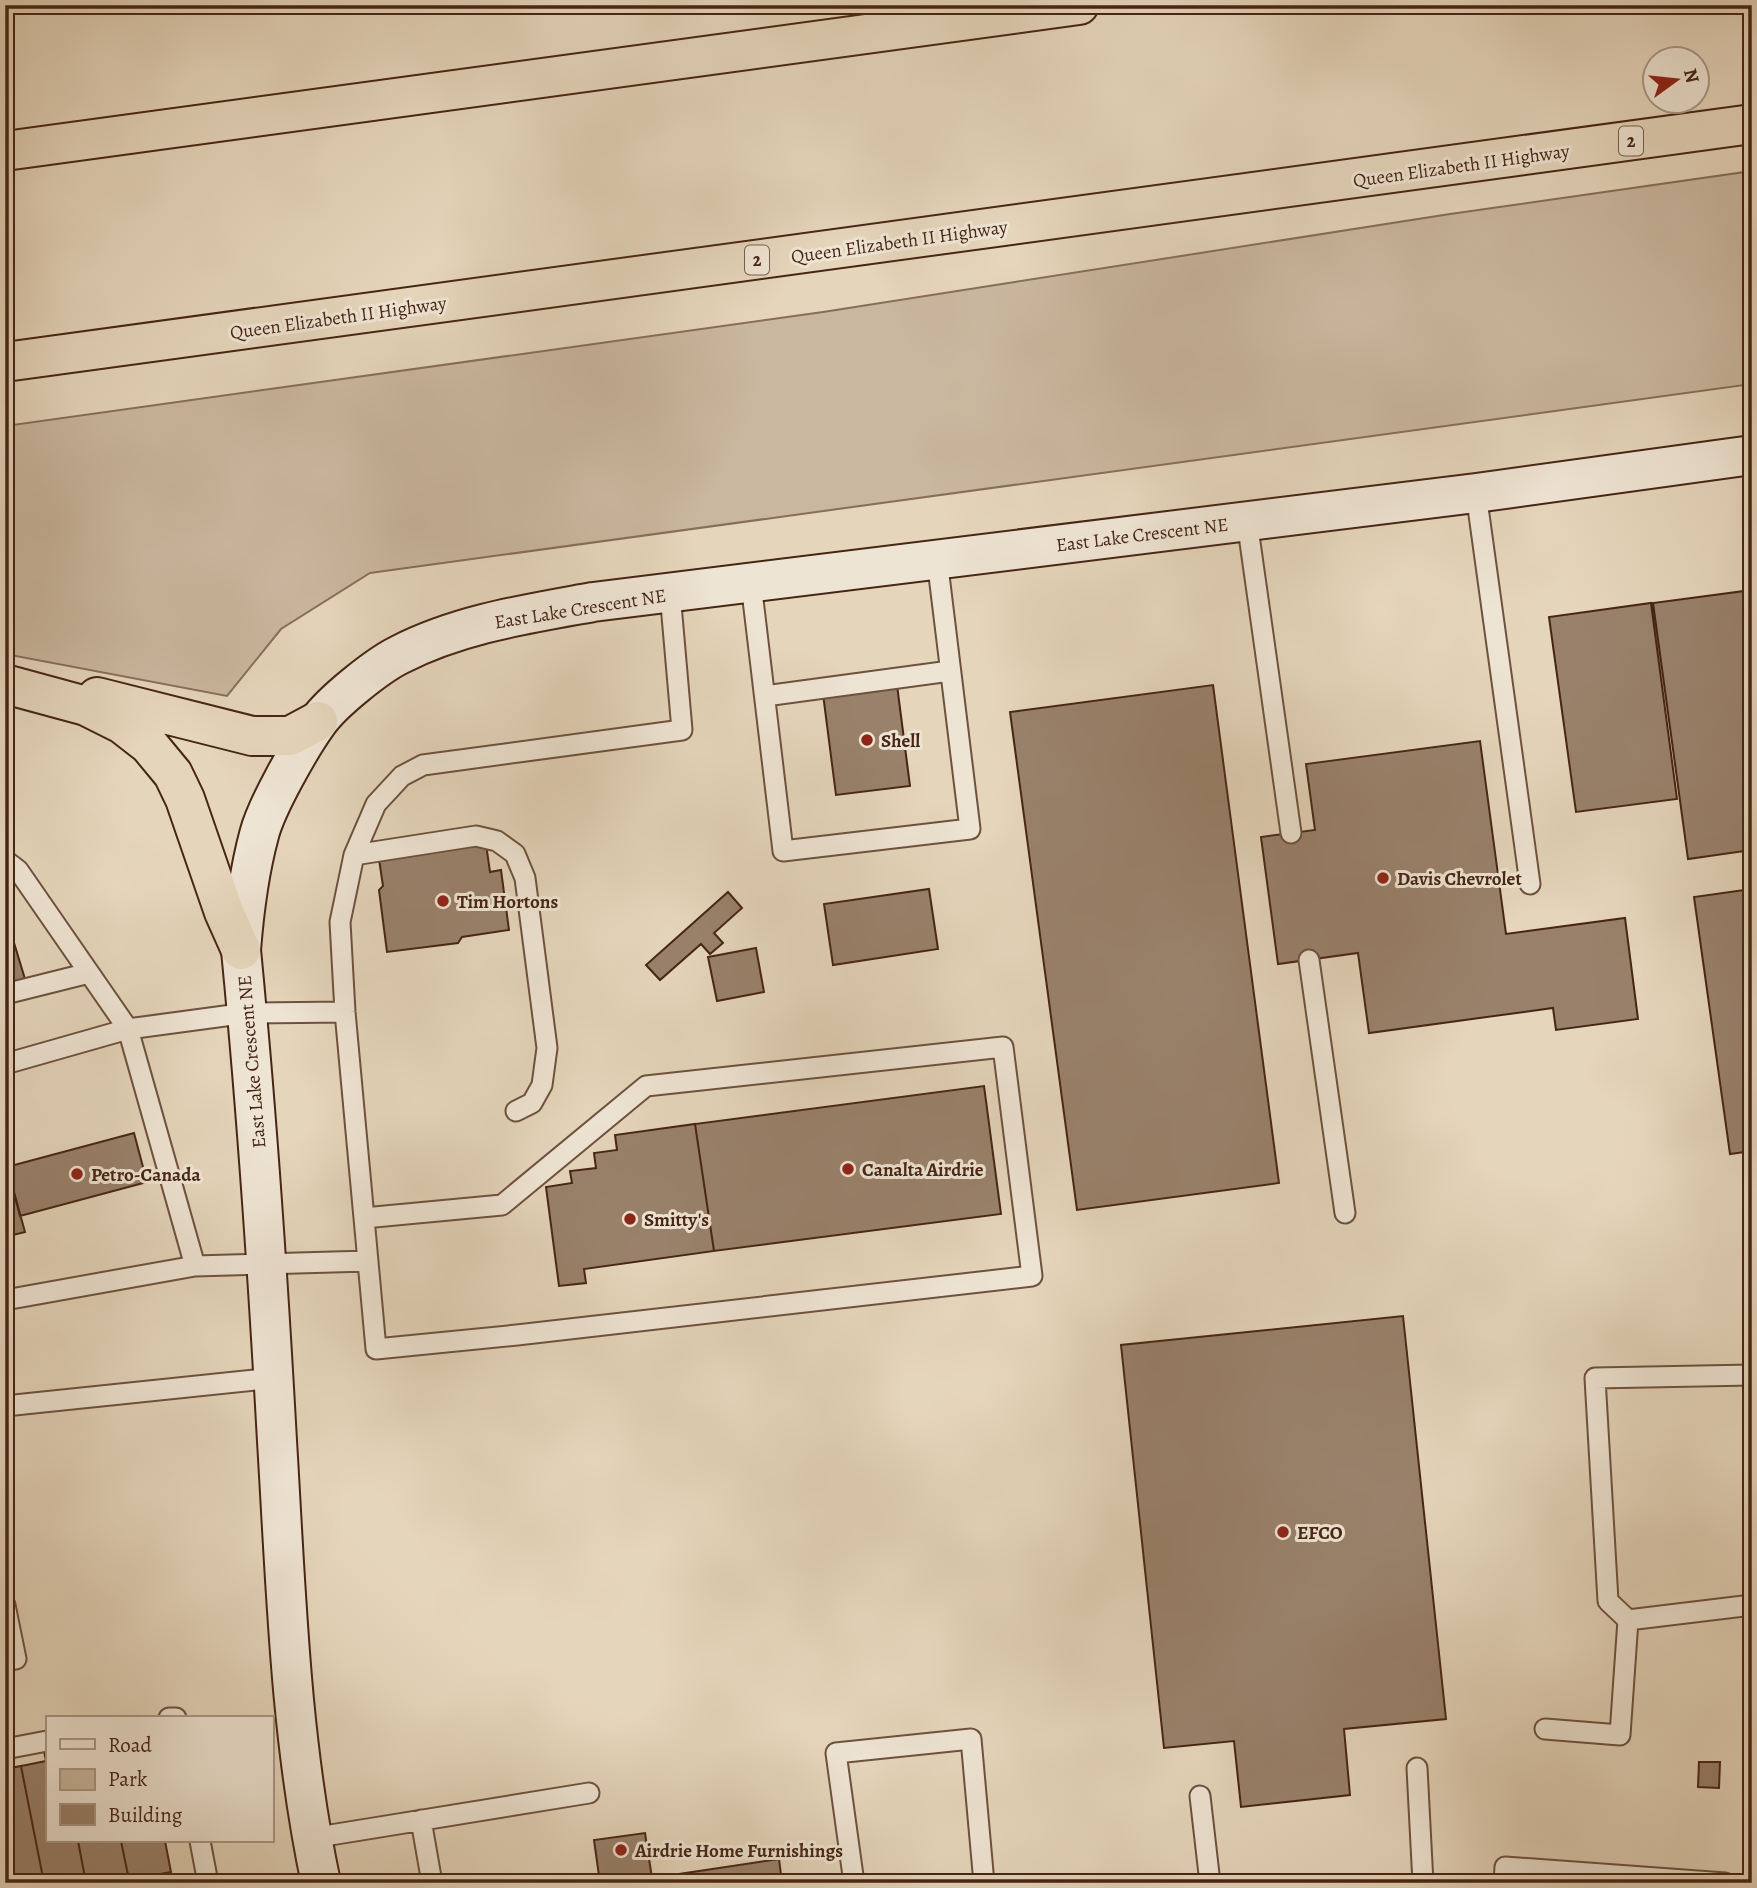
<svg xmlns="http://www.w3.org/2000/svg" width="1757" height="1888" viewBox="0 0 1757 1888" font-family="Alegreya,serif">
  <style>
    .green { fill: #cab79f; stroke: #886e5a; stroke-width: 2 }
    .building { fill: #99816b; stroke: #472515; stroke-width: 2 }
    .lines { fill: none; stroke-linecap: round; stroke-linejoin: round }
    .lane-casing { stroke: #6e513e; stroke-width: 23 }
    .secondary-casing { stroke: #472515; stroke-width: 42 }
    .highway-casing { stroke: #472515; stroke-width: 42 }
    .lane { stroke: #eee4d3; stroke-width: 19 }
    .secondary { stroke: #eee4d3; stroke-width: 38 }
    .highway { stroke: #e5d5bb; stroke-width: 38 }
    .poi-dot { fill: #8f2418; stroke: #eee4d3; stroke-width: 2.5 }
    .labels { text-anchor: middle; stroke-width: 6; stroke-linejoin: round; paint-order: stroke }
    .shield { fill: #eee4d3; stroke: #795e4e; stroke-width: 2 }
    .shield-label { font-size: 18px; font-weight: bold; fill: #472515 }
    .street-label { font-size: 19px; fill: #472515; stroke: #eee4d3 }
    .poi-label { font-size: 19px; font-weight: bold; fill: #472515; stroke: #eee4d3; text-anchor: start }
  </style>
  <rect width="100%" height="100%" fill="#e5d5bb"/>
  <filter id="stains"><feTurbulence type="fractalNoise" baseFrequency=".00286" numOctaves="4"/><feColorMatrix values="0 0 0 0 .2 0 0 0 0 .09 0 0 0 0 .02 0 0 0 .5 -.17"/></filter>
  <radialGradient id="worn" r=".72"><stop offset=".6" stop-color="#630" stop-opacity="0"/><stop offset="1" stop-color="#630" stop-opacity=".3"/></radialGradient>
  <!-- green -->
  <path class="green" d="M 1752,171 L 1752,384 L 370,573 L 281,629 L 227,696 L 5,654 L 5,426 L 823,312 L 1450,214 Z"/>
  <!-- building -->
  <path class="building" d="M 1752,590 L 1752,850 L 1688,859 L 1653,603 Z
    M 1651,603 L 1677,799 L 1576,812 L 1549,617 Z
    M 897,685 L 910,786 L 836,795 L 823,694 Z
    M 1213,685 L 1279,1183 L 1077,1210 L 1010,712 Z
    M 1480,741 L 1506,934 L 1625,918 L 1638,1019 L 1556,1030 L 1553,1008 L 1369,1033 L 1358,953 L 1278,964 L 1261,837 L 1315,830 L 1306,764 Z
    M 486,844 L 490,872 L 501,870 L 509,930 L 462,937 L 458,943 L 387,952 L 379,890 L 383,886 L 379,859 Z
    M 929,889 L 938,949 L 833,965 L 824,904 Z
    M 1752,889 L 1752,1151 L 1730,1154 L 1694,897 Z
    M 728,892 L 742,908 L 714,933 L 723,943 L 710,954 L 701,944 L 660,980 L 646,965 Z
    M 5,913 L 25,979 L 5,985 Z
    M 756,948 L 764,992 L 717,1001 L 708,957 Z
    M 984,1086 L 1001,1214 L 714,1251 L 695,1124 Z
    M 695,1124 L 714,1251 L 584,1269 L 586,1283 L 559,1286 L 546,1187 L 572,1183 L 570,1171 L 596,1168 L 594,1153 L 617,1150 L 615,1135 Z
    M 134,1133 L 147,1182 L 20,1216 L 7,1167 Z
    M 5,1159 L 25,1232 L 5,1237 Z
    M 1403,1316 L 1446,1719 L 1344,1729 L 1350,1795 L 1241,1807 L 1234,1741 L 1164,1748 L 1121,1345 Z
    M 44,1751 L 47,1751 L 47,1841 L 78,1841 L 86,1883 L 44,1883 L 21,1766 L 46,1761 Z
    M 1699,1762 L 1720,1762 L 1719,1788 L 1698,1787 Z
    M 21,1766 L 44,1883 L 5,1883 L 5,1769 Z
    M 645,1833 L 652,1878 L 779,1859 L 782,1883 L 600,1883 L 594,1840 Z
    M 78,1841 L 121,1841 L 129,1880 L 115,1883 L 86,1883 Z
    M 121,1841 L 165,1841 L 171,1872 L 129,1880 Z"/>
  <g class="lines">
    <!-- lane casing -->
    <g class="lane-casing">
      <path id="lane" d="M 1476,493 L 1530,884
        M 1247,521 L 1291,833
        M 751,583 L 783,851 L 970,829 L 937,559
        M 765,696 L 950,671
        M 354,855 L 476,836 L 497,841 L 515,854 L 525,878 L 547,1048 L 542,1085 L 532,1103 L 516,1111
        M 5,860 L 18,870 L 128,1029 L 247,1013 L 345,1012
        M 1309,960 L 1345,1213
        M 5,994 L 89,973
        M 1003,1047 L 1032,1276 L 517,1335 L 376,1349 L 364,1218 L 502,1205 L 646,1086 Z
        M 5,1064 L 128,1029 L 195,1266
        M 364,1218 L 345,1012 L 340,922 L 354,855 L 376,804 L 402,776 L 423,765 L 682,730 L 670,593
        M 5,1300 L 195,1266 L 368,1261
        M 5,1406 L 274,1378
        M 5,1605 L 16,1659 L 5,1661
        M 1628,1620 L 1608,1601 L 1595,1378 L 1752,1375
        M 169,1718 L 176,1718
        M 1545,1729 L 1620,1735 L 1628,1620 L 1752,1605
        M 5,1749 L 47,1741
        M 1417,1768 L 1423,1883
        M 1200,1796 L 1210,1883
        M 421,1820 L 432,1883
        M 312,1838 L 589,1793
        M 200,1841 L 208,1883
        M 854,1883 L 836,1753 L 971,1739 L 984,1883
        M 1504,1883 L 1505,1867 L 1725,1883"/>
    </g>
    <!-- secondary casing -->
    <g class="secondary-casing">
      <path id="secondary" d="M 321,1883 C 290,1738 286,1589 277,1441 C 268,1277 257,1114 241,950 C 244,912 249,872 259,835 C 266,807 300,747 318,722 C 332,702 377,666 399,655 C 459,624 527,614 593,602 L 1476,493 L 1752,455"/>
    </g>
    <!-- highway casing -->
    <g class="highway-casing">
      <path id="highway" d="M 5,151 L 1079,5
        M 5,362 L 1752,124
        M 5,684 L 86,706 L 122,724 L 149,745 L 173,774 L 185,799 L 224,912 L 241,950
        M 97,697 L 252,736 L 290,736 L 318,721"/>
    </g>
    <!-- lane -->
    <use href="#lane" class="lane"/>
    <!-- secondary -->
    <use href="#secondary" class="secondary"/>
    <!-- highway -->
    <use href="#highway" class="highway"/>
  </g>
  <!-- markers -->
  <g class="poi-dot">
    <circle cx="867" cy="740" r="7"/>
    <circle cx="1383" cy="878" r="7"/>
    <circle cx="443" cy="901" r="7"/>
    <circle cx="848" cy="1169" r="7"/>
    <circle cx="77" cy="1174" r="7"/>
    <circle cx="630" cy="1219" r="7"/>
    <circle cx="1283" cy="1532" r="7"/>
    <circle cx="621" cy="1850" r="7"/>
  </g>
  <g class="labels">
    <!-- shield labels -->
    <g class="shield">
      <rect x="1619" y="126.5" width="24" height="29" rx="5"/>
      <rect x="745" y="245.5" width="24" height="29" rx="5"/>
    </g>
    <g class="shield-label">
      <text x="1631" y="147">2</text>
      <text x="757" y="266">2</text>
    </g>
    <!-- street labels -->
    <g class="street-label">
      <text transform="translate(1461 165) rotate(-8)" y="7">Queen Elizabeth II Highway</text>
      <text transform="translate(899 241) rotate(-8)" y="7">Queen Elizabeth II Highway</text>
      <text transform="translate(338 317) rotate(-8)" y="7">Queen Elizabeth II Highway</text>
      <text transform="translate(1142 534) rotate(-7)" y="7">East Lake Crescent NE</text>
      <text transform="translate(580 608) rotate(-9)" y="7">East Lake Crescent NE</text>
      <text transform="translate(251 1062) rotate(-95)" y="7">East Lake Crescent NE</text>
    </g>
    <!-- poi labels -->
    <g class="poi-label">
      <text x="881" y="747">Shell</text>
      <text x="1397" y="885">Davis Chevrolet</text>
      <text x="457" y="908">Tim Hortons</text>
      <text x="862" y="1176">Canalta Airdrie</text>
      <text x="91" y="1181">Petro-Canada</text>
      <text x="644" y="1226">Smitty's</text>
      <text x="1297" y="1539">EFCO</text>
      <text x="635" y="1857">Airdrie Home Furnishings</text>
    </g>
  </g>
  <!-- margin -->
  <rect width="1757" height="1888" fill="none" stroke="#e5d5bb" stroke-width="28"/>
  <rect x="7" y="7" width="1743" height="1874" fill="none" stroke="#472515" stroke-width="3.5"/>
  <rect x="14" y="14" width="1729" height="1860" fill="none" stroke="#472515" stroke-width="2"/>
  <!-- legend -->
  <rect x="46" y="1716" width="228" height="126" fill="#eee4d3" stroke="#ab9887" stroke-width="2"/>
  <rect x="60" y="1739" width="35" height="10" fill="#eee4d3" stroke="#ab9887" stroke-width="2"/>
  <text x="108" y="1752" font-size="21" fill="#472515">Road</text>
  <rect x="60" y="1769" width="35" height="21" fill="#cab79f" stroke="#ab9887" stroke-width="2"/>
  <text x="108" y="1786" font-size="21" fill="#472515">Park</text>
  <rect x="60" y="1804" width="35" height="21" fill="#99816b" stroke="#ab9887" stroke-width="2"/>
  <text x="108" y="1822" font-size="21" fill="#472515">Building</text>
  <!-- north arrow -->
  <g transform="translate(1676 80) rotate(75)"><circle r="33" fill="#eee4d3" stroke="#ab9887" stroke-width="2"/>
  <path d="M0-5L12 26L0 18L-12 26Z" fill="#8f2418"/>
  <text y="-10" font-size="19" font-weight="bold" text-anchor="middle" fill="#472515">N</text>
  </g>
  <rect width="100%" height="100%" filter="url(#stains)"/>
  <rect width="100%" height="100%" fill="url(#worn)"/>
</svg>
